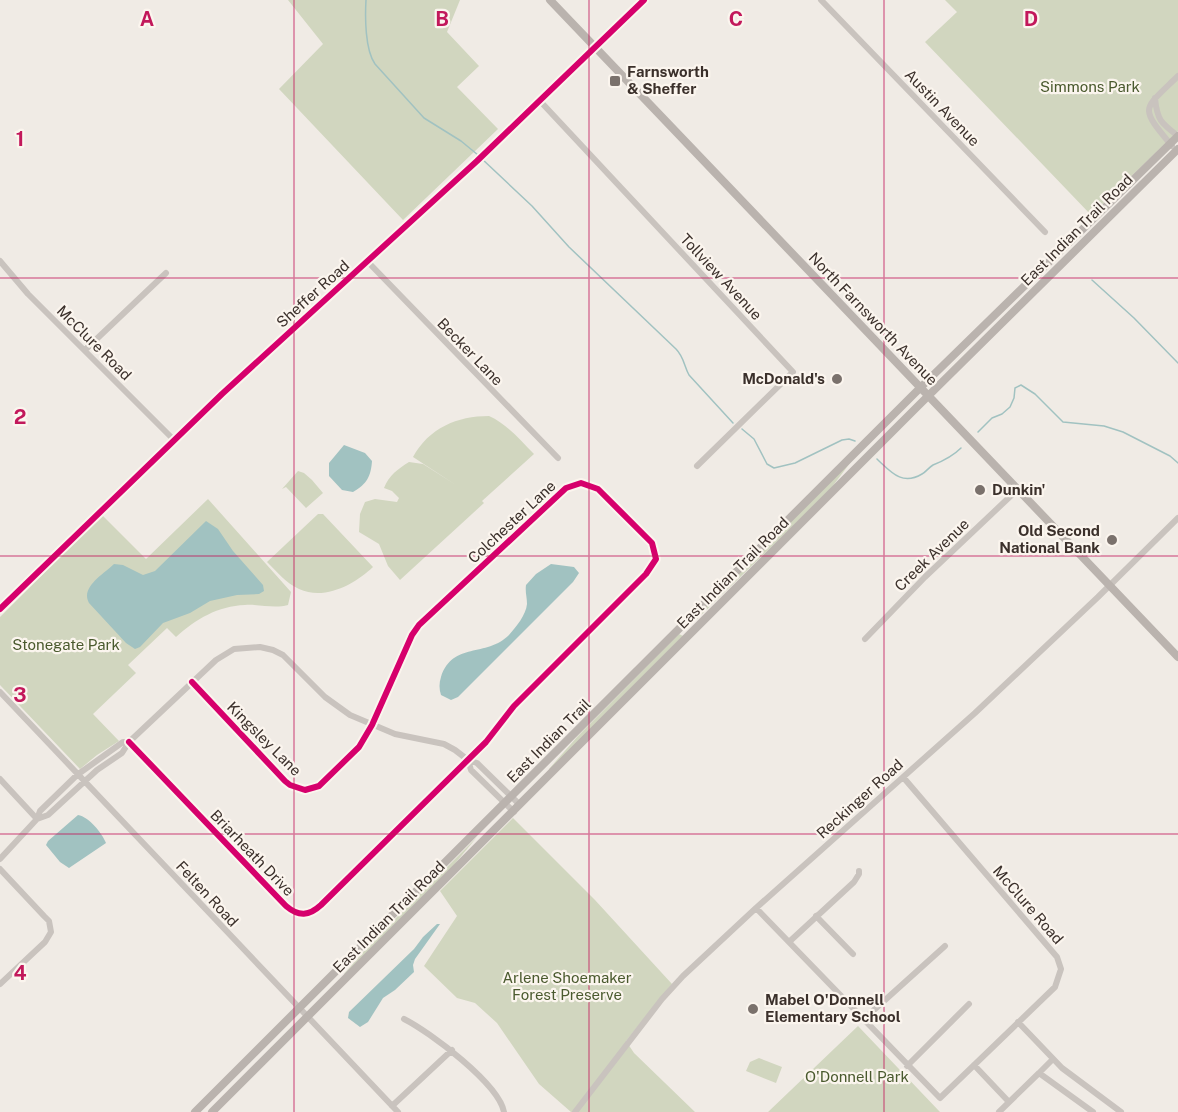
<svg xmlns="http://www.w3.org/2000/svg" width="1178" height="1112" viewBox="0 0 1178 1112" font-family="'Public Sans',sans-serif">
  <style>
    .green { fill: #d1d6bf }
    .water { fill: #a1c2c1 }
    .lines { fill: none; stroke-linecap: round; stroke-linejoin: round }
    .stream { stroke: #a1c2c1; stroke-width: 1.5 }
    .minor { stroke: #c9c3be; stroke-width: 6 }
    .tertiary { stroke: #c9c3be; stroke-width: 8 }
    .secondary { stroke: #bab3ae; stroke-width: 8 }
    .cycleway-casing { stroke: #fbf5ee; stroke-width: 10 }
    .cycleway { stroke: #d6006c; stroke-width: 6 }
    .grid { fill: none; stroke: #c2185b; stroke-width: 1.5; stroke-opacity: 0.55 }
    .poi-dot { fill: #7a716c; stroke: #fbf5ee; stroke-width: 2 }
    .labels { text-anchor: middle; stroke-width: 4.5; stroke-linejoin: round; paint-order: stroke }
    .poi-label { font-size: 15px; font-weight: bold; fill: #3b302b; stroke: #fbf5ee; text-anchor: start }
    .park-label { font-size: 15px; fill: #4a5a2e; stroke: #fbf5ee }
    .street-label { font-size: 15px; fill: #3b302b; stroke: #fbf5ee }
    .grid-label { font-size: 20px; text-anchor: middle; font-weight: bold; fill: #c2185b; stroke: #fbf5ee; stroke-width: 4.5; stroke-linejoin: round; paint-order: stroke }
  </style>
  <rect width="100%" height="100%" fill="#f0ebe5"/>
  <!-- green -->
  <path class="green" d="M 288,0 L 460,0 L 447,32 L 479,66 L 457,87 L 498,129 L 403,220 L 279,89 L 323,44 Z
    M 945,0 L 1178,0 L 1178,131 L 1091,215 L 925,42 L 957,12 Z
    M 489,416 C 507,424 520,440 534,454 L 482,501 L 484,503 L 400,580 L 388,566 L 379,544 L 359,532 L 360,514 L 365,502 L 375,499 L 397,502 L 399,498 L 392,491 L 384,488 C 389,475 398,469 409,462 L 423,464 L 456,485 L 413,457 C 429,428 457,416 489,416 Z
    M 853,459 L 829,491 L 697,619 L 697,616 Z
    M 298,471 L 304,473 L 312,480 L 323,493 L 306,508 L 286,487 L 282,489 Z
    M 208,499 L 291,592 L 288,605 C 274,609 259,604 245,605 C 218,606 196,619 176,637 L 167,628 L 128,665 L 136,673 L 93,714 L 119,741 L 97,755 L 80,769 L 0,685 L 0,617 L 102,515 L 146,559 Z
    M 318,514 L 323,514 L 373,567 C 355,584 325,601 299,589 C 286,583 277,572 267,562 Z
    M 679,634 L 683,636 L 550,770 L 549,769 L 577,737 Z
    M 513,818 L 595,900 L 672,984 L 626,1041 L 634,1053 L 695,1112 L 571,1112 L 539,1084 L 497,1023 L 475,1003 L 457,998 L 424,966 L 457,916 L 440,891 Z
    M 477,837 L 448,872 L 345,975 L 344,974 L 372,942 Z
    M 858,1026 L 940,1112 L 768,1112 Z
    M 759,1058 L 782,1067 L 776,1083 L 746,1071 L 750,1062 Z"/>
  <!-- water -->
  <path class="water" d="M 344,445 L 365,453 L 372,461 C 371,476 367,484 353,492 L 342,490 L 329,476 L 329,463 Z
    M 206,521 L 218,529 L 233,551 L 263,585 L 264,591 L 259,594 L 237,595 L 210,601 L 190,613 L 163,623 L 140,647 L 135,649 L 126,643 L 89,603 C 80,587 104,574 114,564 L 123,565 L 143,575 L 155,571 Z
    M 551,564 L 574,567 L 579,573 L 573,582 L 458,697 L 451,700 L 441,695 C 439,689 439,683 441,677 C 453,641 486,658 509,635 C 516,627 526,615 527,604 C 527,597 525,592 526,585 L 536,574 Z
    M 78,815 C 89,817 102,833 106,843 L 69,868 L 60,862 L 46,845 L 48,841 Z
    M 437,924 L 440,924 L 415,959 L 413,965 L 414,972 L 395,990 L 383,998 L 368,1022 L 360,1027 L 348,1018 L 349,1012 L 414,949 L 423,937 Z"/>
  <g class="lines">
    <!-- stream -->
    <path class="stream" d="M 366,0 C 365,17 365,50 375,64 L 424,118 L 461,141 L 478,155
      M 481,158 L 532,206 L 569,247 L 676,349 C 684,357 684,366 689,375 L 733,423
      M 1092,280 L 1134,318 L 1178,363
      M 742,429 L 754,439 L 767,464 L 774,468 L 795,463 L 842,440 L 849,439 L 855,441
      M 978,432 L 992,418 L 1002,414 L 1010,407 L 1014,398 L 1015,388 L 1021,385 L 1035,394 L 1063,422 L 1104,426 L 1123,432 L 1170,456 L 1178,463
      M 877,459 C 891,472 902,486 922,474 C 926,472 928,468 933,465 C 943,461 953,456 961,448"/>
    <!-- minor -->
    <path class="minor" d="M 821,0 L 1045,232
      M 1155,98 C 1157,120 1161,123 1178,136
      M 540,101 L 793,372 L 697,466
      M 1172,146 C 1139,106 1142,111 1178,76
      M 0,261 L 28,294 L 175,441
      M 367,261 L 558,458
      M 85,350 L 166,273
      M 0,609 L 222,394 L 477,161 L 595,47
      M 865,639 L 925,577 L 1017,490
      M 0,692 L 398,1112
      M 129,742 L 286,906 C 299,917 309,916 321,905 L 486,742 L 514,706 L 646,574 L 656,559 L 652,543 L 598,489 L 581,483 L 566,488 L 419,625 L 412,635 L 372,725 L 359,747 L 319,786 L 305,790 L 290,785 L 285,781 L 192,682
      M 468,760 L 471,770 L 514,812
      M 0,779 L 37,819
      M 37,819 L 40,811 L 77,775 L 123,742 L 129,742
      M 0,859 L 37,819 L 48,815 L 97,770 L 122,753 L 129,742 L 216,660 L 234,649 L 260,647 L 273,650 L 283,655 L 325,697 L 350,715 L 395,734 L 444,744 L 455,750 L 468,760 L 477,763 L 520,805
      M 0,869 L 44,916 L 49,921 L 51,932 L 45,942 L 0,984
      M 756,908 L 940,1098 L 1055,987 L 1061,969 L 1057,957 L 903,777
      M 816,916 L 853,954
      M 789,942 L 854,882 L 859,874 L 859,871
      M 404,1019 C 430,1032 499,1084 504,1112
      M 864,1019 L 945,946
      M 1018,1022 L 1062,1068 L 1121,1112
      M 974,1065 L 1009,1102
      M 907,1066 L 969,1004
      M 1039,1073 L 1053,1059
      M 392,1106 L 452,1050
      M 575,1112 L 662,999 L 683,976 L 756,908 L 975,713 L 1098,597 L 1178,518
      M 999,1112 L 1039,1073 L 1093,1112"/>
    <!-- tertiary -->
    <path class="tertiary" d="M 595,47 L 644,0"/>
    <!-- secondary -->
    <path class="secondary" d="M 550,0 L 1178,657
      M 195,1112 L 920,388 L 1178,136
      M 212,1112 L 918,406 L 1178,149"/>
    <!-- cycleway casing -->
    <g class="cycleway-casing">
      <path id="cycleway" d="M 0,609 L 222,394 L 477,161 L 644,0
        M 129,742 L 286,906 C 299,917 309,916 321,905 L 486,742 L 514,706 L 646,574 L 656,559 L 652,543 L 598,489 L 581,483 L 566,488 L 419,625 L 412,635 L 372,725 L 359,747 L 319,786 L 305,790 L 290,785 L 285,781 L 192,682"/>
    </g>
    <!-- cycleway -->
    <use href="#cycleway" class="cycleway"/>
  </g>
  <!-- grid -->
  <path class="grid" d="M 294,0 L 294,1112M 589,0 L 589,1112M 884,0 L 884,1112M 0,278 L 1178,278M 0,556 L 1178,556M 0,834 L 1178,834"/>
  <!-- markers -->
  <g class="poi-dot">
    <rect x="609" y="75" width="12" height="12" rx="3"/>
    <circle cx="837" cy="379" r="6"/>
    <circle cx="980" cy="490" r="6"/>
    <circle cx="1112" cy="540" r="6"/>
    <circle cx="753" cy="1009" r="6"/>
  </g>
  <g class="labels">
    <!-- poi labels -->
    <g class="poi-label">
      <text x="627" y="77">Farnsworth<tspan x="627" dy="17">&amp; Sheffer</tspan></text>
      <text x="825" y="384" text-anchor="end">McDonald's</text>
      <text x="992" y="495">Dunkin'</text>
      <text x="1100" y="536" text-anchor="end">Old Second<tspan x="1100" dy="17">National Bank</tspan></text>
      <text x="765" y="1005">Mabel O'Donnell<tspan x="765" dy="17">Elementary School</tspan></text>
    </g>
    <!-- park labels -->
    <g class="park-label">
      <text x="1090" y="92">Simmons Park</text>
      <text x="66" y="650">Stonegate Park</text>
      <text x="567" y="983">Arlene Shoemaker<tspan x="567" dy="17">Forest Preserve</tspan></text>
      <text x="857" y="1082">O'Donnell Park</text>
    </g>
    <!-- street labels -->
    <g class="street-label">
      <text transform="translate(942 108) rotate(46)" y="5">Austin Avenue</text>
      <text transform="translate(1077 230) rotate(-45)" y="5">East Indian Trail Road</text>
      <text transform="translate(721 277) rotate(47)" y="5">Tollview Avenue</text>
      <text transform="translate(313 294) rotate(-42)" y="5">Sheffer Road</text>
      <text transform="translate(873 319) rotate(46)" y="5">North Farnsworth Avenue</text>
      <text transform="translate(94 343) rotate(45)" y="5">McClure Road</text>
      <text transform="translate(470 352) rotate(46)" y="5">Becker Lane</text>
      <text transform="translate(512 522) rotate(-43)" y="5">Colchester Lane</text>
      <text transform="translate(932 555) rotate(-44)" y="5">Creek Avenue</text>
      <text transform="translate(733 573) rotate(-45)" y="5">East Indian Trail Road</text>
      <text transform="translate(264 739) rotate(45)" y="5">Kingsley Lane</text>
      <text transform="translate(549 741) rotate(-45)" y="5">East Indian Trail</text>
      <text transform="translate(860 799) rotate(-42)" y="5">Reckinger Road</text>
      <text transform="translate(252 853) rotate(46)" y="5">Briarheath Drive</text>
      <text transform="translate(207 894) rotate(47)" y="5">Felten Road</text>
      <text transform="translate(1028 905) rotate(49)" y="5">McClure Road</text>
      <text transform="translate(389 917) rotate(-45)" y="5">East Indian Trail Road</text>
    </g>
  </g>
  <g class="grid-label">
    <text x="147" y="26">A</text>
    <text x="442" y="26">B</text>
    <text x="736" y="26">C</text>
    <text x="1031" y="26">D</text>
    <text x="20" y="146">1</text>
    <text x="20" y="424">2</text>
    <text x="20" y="702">3</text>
    <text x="20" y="980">4</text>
  </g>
</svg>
